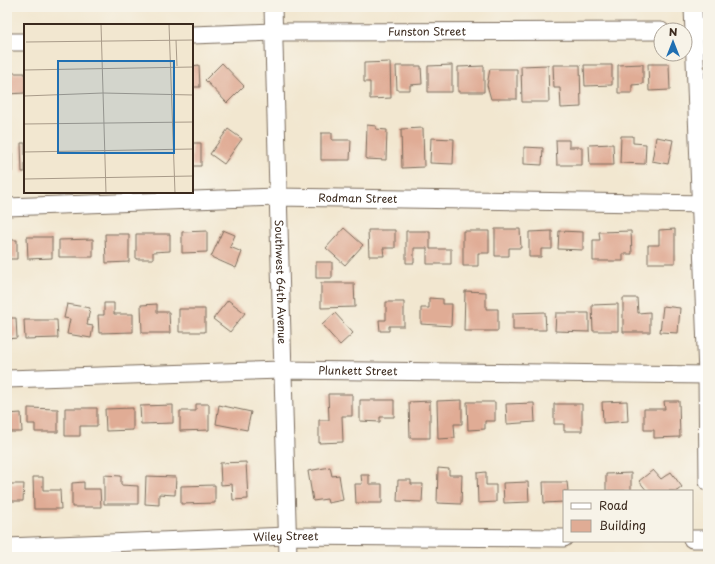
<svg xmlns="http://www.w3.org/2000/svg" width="715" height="564" viewBox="0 0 715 564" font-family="'Playpen Sans',sans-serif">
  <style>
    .building { fill: #e0ac95 }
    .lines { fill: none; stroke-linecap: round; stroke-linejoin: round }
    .minor-casing { stroke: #7b6c5c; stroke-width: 19 }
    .minor { stroke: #fff; stroke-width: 17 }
    .labels { text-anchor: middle; stroke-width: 3; stroke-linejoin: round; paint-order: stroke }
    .street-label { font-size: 11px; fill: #3b2a1e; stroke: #f7f3e8 }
    .inset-road { fill: none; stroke: #a99b89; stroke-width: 1 }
    .view { fill: #1f6fb2; fill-opacity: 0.15; stroke: #1f6fb2; stroke-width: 2 }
    .inset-edge { fill: none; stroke: #3b2a1e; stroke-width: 2 }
  </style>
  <rect width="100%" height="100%" fill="#f7f3e8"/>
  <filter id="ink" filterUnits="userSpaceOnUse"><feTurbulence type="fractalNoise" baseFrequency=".025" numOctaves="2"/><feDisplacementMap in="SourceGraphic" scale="8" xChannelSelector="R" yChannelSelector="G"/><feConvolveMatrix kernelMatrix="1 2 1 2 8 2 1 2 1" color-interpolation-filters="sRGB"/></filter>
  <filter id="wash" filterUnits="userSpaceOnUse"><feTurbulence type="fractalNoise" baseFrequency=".012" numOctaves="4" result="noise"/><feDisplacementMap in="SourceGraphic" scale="16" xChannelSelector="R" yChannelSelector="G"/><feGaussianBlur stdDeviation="0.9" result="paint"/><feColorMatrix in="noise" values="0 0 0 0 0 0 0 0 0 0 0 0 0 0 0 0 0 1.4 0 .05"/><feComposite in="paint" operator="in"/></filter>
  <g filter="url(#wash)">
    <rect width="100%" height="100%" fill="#f2e7d0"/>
    <g id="blocks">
      <!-- building -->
      <path class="building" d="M 390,62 L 391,98 L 370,99 L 370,82 L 364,82 L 364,63 Z
        M 222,63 L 244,86 L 227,103 L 205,80 Z
        M 643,64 L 643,84 L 632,85 L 632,93 L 618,93 L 618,65 Z
        M 648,64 L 669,64 L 670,90 L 649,91 Z
        M 199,65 L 200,87 L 192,87 L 192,66 Z
        M 452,65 L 452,92 L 428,92 L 428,66 Z
        M 548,65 L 549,102 L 522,102 L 521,66 Z
        M 553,65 L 580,65 L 581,107 L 561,108 L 560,88 L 554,88 Z
        M 584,65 L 612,65 L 612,85 L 585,86 Z
        M 396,66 L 421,66 L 422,84 L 410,85 L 410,90 L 397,90 Z
        M 484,66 L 484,92 L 458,92 L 458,67 Z
        M 490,69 L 517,69 L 517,99 L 491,99 L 487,85 Z
        M 7,73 L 25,73 L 25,93 L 7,94 Z
        M 367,125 L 376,126 L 376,129 L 387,130 L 386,160 L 366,159 Z
        M 423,128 L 424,167 L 402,168 L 401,129 Z
        M 228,129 L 242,139 L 224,164 L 210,154 Z
        M 321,133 L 332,133 L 332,140 L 351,140 L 350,160 L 321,160 Z
        M 621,136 L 633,136 L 633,143 L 646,144 L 645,164 L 620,163 Z
        M 656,137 L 673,140 L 668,164 L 652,161 Z
        M 431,138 L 454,139 L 453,164 L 430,163 Z
        M 556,140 L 569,140 L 569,147 L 582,147 L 582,165 L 557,165 Z
        M 21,143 L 25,143 L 25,172 L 22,172 Z
        M 192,143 L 201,143 L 201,166 L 192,166 Z
        M 613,144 L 614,165 L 590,165 L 589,145 Z
        M 524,147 L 543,148 L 542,165 L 524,164 Z
        M 7,153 L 12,153 L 12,172 L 7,172 Z
        M 344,228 L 363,245 L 345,265 L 326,248 Z
        M 495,229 L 520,229 L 521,248 L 509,248 L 509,256 L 495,256 Z
        M 675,229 L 675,263 L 648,263 L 648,245 L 659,245 L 659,230 Z
        M 223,230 L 235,235 L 230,247 L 242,252 L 236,268 L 211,257 Z
        M 368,230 L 395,230 L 395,248 L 383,248 L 384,256 L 369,256 Z
        M 207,231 L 207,252 L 182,253 L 182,232 Z
        M 406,231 L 430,231 L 430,249 L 451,249 L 451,264 L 427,264 L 427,248 L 414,248 L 414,263 L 406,263 Z
        M 463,231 L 489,231 L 489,253 L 478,253 L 478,266 L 463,266 Z
        M 552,231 L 552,249 L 541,249 L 541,257 L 529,257 L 529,232 Z
        M 559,231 L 583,232 L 583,250 L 558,249 Z
        M 631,231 L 632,254 L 623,254 L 623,261 L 593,261 L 593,240 L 600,240 L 599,232 Z
        M 105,234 L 129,234 L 129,262 L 106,263 Z
        M 136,234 L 170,234 L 170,251 L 153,252 L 153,259 L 136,259 Z
        M 27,237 L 52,237 L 52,258 L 28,259 Z
        M 93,239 L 93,257 L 59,257 L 59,240 Z
        M 7,240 L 17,240 L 17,259 L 7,259 Z
        M 316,262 L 332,262 L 332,278 L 316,278 Z
        M 321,283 L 354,283 L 355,307 L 321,308 Z
        M 465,291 L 486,292 L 486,309 L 498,309 L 498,331 L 464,331 Z
        M 429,298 L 443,299 L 443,304 L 452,304 L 451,326 L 421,324 L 421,308 L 429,308 Z
        M 623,298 L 637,298 L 638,313 L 650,312 L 650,332 L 623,332 Z
        M 228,300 L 245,313 L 230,332 L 213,319 Z
        M 386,302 L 404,302 L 404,326 L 389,326 L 389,331 L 380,331 L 379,320 L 386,320 Z
        M 104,303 L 114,303 L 114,314 L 133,314 L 133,332 L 99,333 L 98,315 L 104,315 Z
        M 67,304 L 90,308 L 87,325 L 93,326 L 91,338 L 67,334 L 70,319 L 64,318 Z
        M 157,304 L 157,312 L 169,312 L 170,333 L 142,333 L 141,305 Z
        M 618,304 L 618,331 L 593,331 L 592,305 Z
        M 663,306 L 680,308 L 678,333 L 660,332 Z
        M 179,309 L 205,309 L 205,332 L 179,332 Z
        M 545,312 L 546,330 L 513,330 L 513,313 Z
        M 335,313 L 353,333 L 340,345 L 322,325 Z
        M 556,313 L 589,313 L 589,332 L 555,331 Z
        M 7,318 L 16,318 L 17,338 L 7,339 Z
        M 24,320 L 57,320 L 58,338 L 25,339 Z
        M 328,394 L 352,394 L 352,416 L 342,416 L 343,442 L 319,443 L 319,420 L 329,420 Z
        M 360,400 L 394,400 L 394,417 L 380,417 L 380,422 L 360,421 Z
        M 462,400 L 462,424 L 454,424 L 455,438 L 438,439 L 437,401 Z
        M 430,401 L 430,438 L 410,438 L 409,402 Z
        M 627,401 L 628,421 L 603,423 L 602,402 Z
        M 664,401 L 679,401 L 680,437 L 654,438 L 654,430 L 644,430 L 644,409 L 665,409 Z
        M 467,402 L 495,402 L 495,421 L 485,421 L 485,429 L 468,430 Z
        M 534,403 L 535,422 L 507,424 L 506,404 Z
        M 196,404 L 209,404 L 209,430 L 180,431 L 180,411 L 196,411 Z
        M 554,404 L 582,404 L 582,431 L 564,431 L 564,424 L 554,424 Z
        M 173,405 L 173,423 L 141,424 L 140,406 Z
        M 219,405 L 251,412 L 247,430 L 216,424 Z
        M 28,408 L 58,409 L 58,432 L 35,432 L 35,424 L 28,424 Z
        M 65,408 L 97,408 L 97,426 L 80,426 L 80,436 L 65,436 Z
        M 133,408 L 133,430 L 106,431 L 105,409 Z
        M 21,413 L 22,432 L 7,432 L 7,414 Z
        M 246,462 L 248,499 L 233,500 L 232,484 L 221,485 L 220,463 Z
        M 330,467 L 332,476 L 339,475 L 343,500 L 328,503 L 327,499 L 313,501 L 308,471 Z
        M 438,468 L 449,469 L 449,475 L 462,475 L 461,504 L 437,503 Z
        M 653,470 L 661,479 L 671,472 L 682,487 L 677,491 L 647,491 L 639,481 Z
        M 486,472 L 486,485 L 496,485 L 496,502 L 478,503 L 477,473 Z
        M 631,473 L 631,491 L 606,491 L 606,474 Z
        M 104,475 L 121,476 L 121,485 L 138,486 L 138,504 L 104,504 Z
        M 361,475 L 369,475 L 369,484 L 382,484 L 382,503 L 356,503 L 355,484 L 362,484 Z
        M 146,476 L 176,477 L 175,495 L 159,494 L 159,505 L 145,504 Z
        M 7,477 L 9,477 L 9,484 L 24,484 L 23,501 L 7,501 Z
        M 33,477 L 43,477 L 43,490 L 60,490 L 61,509 L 34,509 Z
        M 398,480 L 411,480 L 411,484 L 423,484 L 422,502 L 397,501 Z
        M 84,482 L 84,489 L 100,489 L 101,507 L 72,507 L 72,483 Z
        M 528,482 L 529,502 L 504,503 L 503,483 Z
        M 543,482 L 567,482 L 568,491 L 564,491 L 564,502 L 544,503 Z
        M 215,485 L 215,503 L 181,504 L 181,486 Z"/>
    </g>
  </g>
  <g filter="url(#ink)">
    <use href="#blocks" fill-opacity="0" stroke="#7b6c5c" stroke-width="1"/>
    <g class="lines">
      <!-- minor casing -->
      <g class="minor-casing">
        <g id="minor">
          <path id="s1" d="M 273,7 L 288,557"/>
          <path d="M 693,7 L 707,375 L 708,482"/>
          <path id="s2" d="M 192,35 L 273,32 L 661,31"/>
          <path d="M 7,42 L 25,42"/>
          <path id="s3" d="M 7,207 L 277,197 L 708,204"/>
          <path id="s4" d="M 7,379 L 282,370 L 708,375"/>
          <path d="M 692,539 L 708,539"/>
          <path id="s5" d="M 7,547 L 288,536 L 564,538"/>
        </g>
      </g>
      <!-- minor -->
      <use href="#minor" class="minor"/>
    </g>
  </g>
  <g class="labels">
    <!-- street labels -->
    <g class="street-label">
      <text dy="4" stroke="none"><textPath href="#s2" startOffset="235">Funston Street</textPath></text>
      <text dy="4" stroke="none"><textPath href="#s3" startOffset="351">Rodman Street</textPath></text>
      <text dy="4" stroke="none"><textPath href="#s1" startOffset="275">Southwest 64th Avenue</textPath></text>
      <text dy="4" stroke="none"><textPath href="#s4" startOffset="351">Plunkett Street</textPath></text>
      <text dy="4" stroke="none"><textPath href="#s5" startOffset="279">Wiley Street</textPath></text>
    </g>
  </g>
  <!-- overview -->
  <g transform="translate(24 24)">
    <rect width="169" height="169" fill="#f2e7d0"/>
    <path class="inset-road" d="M 77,0 L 82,169M 145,0 L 151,169M 152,16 L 153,42M 2,18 L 169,16M 0,46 L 169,43M 0,72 L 79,69 L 169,71M 0,100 L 169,98M 0,128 L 169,125M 0,155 L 169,152"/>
    <path class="view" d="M 34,37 L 150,37 L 150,129 L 34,129 Z"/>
    <rect width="169" height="169" class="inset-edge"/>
  </g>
  <!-- margin -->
  <rect width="715" height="564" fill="none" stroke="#f7f3e8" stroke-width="24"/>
  <!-- legend -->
  <rect x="563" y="490" width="130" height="52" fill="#f7f3e8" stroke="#aca397"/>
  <rect x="571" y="503" width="20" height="6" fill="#ffffff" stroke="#aca397"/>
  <text x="599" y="510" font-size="12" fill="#3b2a1e">Road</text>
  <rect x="571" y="520" width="20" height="12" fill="#e0ac95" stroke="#aca397"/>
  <text x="599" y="530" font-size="12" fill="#3b2a1e">Building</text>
  <!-- north arrow -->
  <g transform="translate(673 42)"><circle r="19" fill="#f7f3e8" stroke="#aca397"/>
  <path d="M0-3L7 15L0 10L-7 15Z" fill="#1f6fb2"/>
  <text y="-6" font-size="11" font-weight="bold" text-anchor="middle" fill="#3b2a1e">N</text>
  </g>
</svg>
